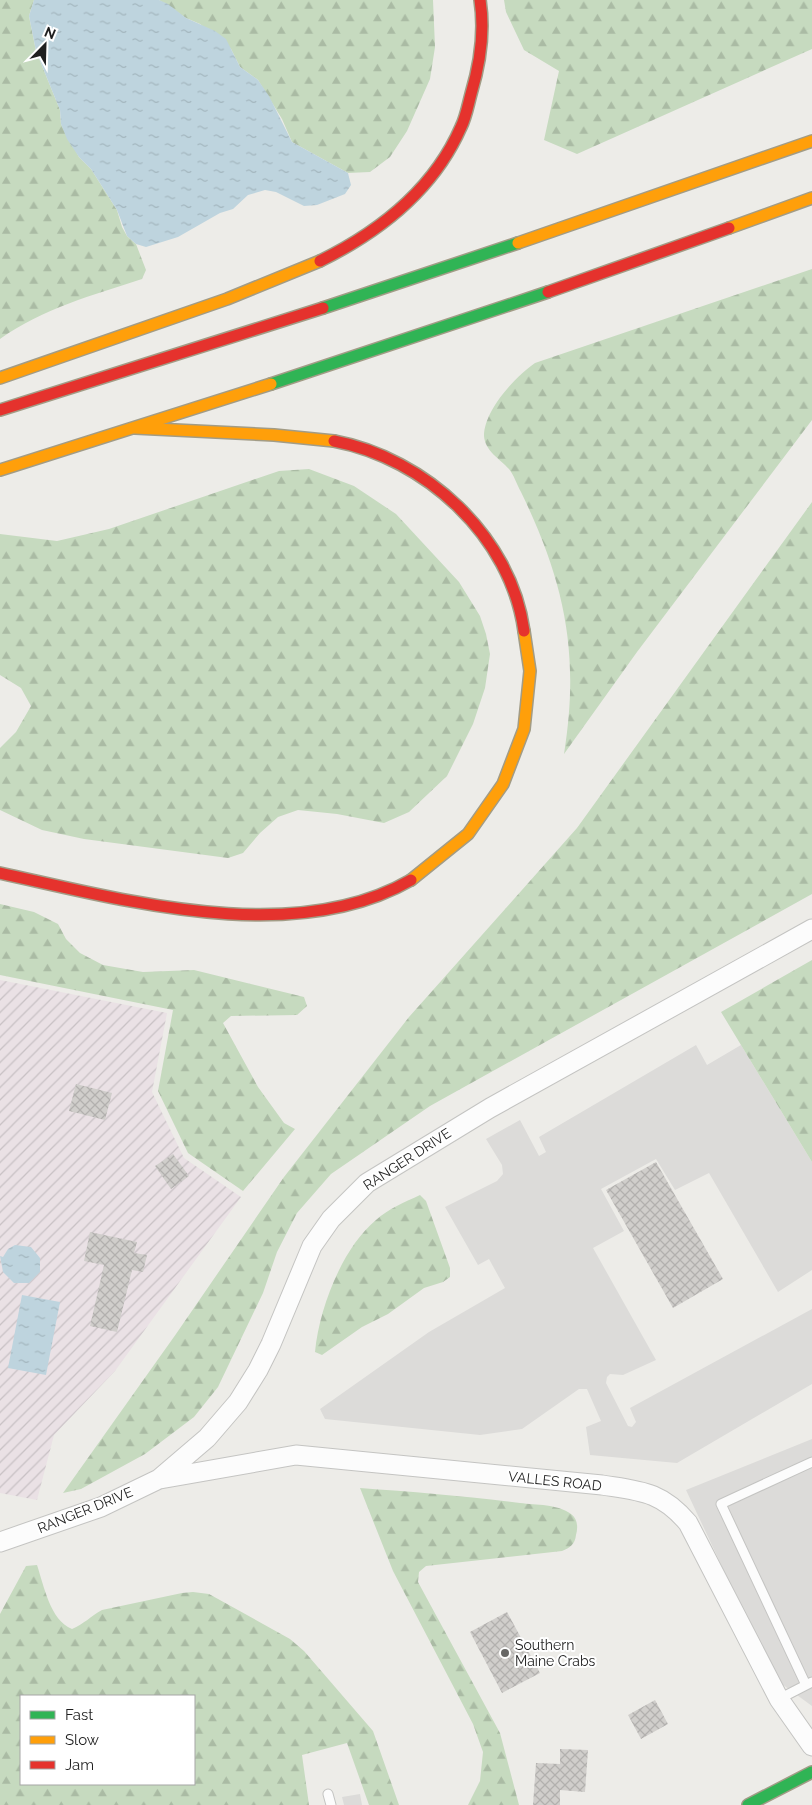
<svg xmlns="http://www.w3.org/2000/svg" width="812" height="1805" viewBox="0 0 812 1805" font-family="Raleway,sans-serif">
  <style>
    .residential { fill: #dcdbd9 }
    .industrial { fill: url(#industrial-furrows) }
    .forest { fill: url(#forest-firs); fill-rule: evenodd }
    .water { fill: url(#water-ripples) }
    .building { fill: url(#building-cross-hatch) }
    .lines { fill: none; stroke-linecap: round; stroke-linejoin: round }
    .lane-casing { stroke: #c4c4c2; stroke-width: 11 }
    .street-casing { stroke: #c4c4c2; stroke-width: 21 }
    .fast-casing { stroke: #a29c86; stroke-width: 14 }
    .slow-casing { stroke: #a29c86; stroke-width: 14 }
    .jam-casing { stroke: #a29c86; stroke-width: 14 }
    .lane { stroke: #fcfcfc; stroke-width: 9 }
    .street { stroke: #fcfcfc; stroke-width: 19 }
    .fast { stroke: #30b455; stroke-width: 11 }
    .slow { stroke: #ff9f0a; stroke-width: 11 }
    .jam { stroke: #e5322d; stroke-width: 11 }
    .poi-dot { fill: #676765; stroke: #fff; stroke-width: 2 }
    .labels { text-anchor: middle; stroke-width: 4; stroke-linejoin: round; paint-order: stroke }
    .street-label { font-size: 14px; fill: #1f1f1f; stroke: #fff }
    .poi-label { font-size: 14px; fill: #1f1f1f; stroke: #fff; text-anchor: start }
  </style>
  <defs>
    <pattern id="industrial-furrows" width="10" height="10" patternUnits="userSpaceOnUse" patternTransform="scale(1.25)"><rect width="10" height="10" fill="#eae1e5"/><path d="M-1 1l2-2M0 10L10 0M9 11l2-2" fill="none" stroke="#c8c1c4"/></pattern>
    <pattern id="forest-firs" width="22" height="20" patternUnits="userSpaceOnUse" patternTransform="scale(1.25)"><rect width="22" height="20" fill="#c6dabf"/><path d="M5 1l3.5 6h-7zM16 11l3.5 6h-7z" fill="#aabba4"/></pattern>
    <pattern id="water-ripples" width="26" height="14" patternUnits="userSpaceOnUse" patternTransform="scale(1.25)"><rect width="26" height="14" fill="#bed4de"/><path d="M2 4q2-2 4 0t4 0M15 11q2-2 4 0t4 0" fill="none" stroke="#a3b6be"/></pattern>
    <pattern id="building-cross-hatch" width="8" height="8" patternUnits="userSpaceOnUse" patternTransform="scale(1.25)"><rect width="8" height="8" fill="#d0cecb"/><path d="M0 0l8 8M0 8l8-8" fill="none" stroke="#b2b0ae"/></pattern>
  </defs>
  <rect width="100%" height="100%" fill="#edece8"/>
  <!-- residential -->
  <path class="residential" d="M 696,1045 L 707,1065 L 741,1045 L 812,1162 L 812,1270 L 778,1292 L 709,1173 L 675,1190 L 656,1159 L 601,1189 L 624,1231 L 593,1248 L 656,1360 L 623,1375 L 610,1374 L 607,1377 L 606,1383 L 628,1426 L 632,1427 L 636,1422 L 630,1408 L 812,1309 L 812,1384 L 677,1463 L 590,1455 L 586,1427 L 601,1421 L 587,1389 L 579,1389 L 522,1429 L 480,1435 L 325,1419 L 320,1409 L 429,1332 L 505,1288 L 489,1259 L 478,1265 L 445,1207 L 497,1181 L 503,1174 L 502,1165 L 486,1139 L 520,1120 L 539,1156 L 546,1152 L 539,1137 Z
    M 812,1439 L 812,1706 L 775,1679 L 686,1490 Z
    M 360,1794 L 362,1805 L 344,1805 L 342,1797 Z"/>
  <!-- industrial -->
  <path class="industrial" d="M 0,980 L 167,1013 L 152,1092 L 184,1158 L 241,1197 L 115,1371 L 54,1435 L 37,1500 L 0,1493 Z"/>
  <!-- forest -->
  <path class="forest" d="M 0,0 L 34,0 L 29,16 L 36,51 L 60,110 L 61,124 L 79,157 L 91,169 L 117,210 L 122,227 L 127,236 L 136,244 L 146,270 L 142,279 C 93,295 42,309 0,339 Z
    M 159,0 L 433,0 L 435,47 L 430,79 L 407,131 L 390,157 L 370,172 L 348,173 L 292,142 L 282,119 L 258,80 L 240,67 L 231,49 L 200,24 L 186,18 Z
    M 504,0 L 812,0 L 812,49 L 577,154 L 544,140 L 559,71 L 524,50 L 506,12 Z
    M 812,269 L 812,420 L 637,652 L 564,754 C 580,654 565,583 521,492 C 517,485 514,475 509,469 C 500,459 485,451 484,436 C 484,410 516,376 535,363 Z
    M 309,469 L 354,486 L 396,514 L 459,582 L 480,616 L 486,634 L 490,654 L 485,688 L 473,724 L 447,776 L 409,812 L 384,823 L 337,814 L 298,810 L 278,817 L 260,833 L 243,853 L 228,858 L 84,839 L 42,830 L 0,810 L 0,748 L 16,732 L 31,706 L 21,688 L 0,675 L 0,534 L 57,541 L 109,529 L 279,471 Z
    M 812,502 L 812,894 L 430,1106 L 331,1174 L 297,1213 L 277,1252 L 263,1293 L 218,1387 L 194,1417 L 145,1454 L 81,1489 L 63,1493 L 176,1334 L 284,1177 L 409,1017 L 577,828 Z
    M 0,904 L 34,912 L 58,924 L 66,939 L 80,953 L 103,965 L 143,972 L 194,970 L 304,997 L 307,1006 L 297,1015 L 231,1016 L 223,1023 L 258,1087 L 284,1123 L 295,1129 L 243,1191 L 188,1153 L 158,1091 L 173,1010 L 0,975 Z
    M 812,960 L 812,1162 L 721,1012 Z
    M 420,1195 L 426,1201 L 450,1268 L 450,1277 L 443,1282 L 424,1288 L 388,1314 L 362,1327 L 322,1355 L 315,1352 C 319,1309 342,1248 376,1220 C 388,1209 405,1202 420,1195 Z
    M 360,1488 C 414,1492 466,1496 520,1503 C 536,1505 558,1504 571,1514 C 578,1519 578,1528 576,1535 C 575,1544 570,1548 562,1551 L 426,1566 L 419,1572 L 418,1582 L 431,1606 L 500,1733 L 519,1805 L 468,1805 L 480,1781 L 483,1752 L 473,1724 L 393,1571 Z
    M 37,1565 C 44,1586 50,1620 72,1629 C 84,1624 91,1616 102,1610 L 182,1593 L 193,1592 L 209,1594 L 290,1639 L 304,1651 L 373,1731 L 399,1805 L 369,1805 L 347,1743 L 302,1755 L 309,1805 L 0,1805 L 0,1614 L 26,1566 ZM 21,1696 L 194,1696 L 194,1784 L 21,1784 Z"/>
  <!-- water -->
  <path class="water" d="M 34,0 L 159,0 L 168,4 L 186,18 L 215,31 L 226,39 L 240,67 L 258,80 L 269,96 L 292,142 L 348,173 L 351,185 L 345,194 L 317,205 L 304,206 L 276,192 L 265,190 L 248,195 L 233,209 L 220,213 L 178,237 L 146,247 L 136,244 L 127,236 L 117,210 L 91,169 L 79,157 L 67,139 L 61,124 L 60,110 L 36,51 L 29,16 Z
    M 15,1245 L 31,1247 L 40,1258 L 40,1272 L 29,1283 L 14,1283 L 3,1272 L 0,1256 L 3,1257 L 8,1249 Z
    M 22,1295 L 60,1302 L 46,1375 L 8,1368 Z"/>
  <!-- building -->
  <path class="building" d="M 76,1084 L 112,1093 L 105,1120 L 69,1111 Z
    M 173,1154 L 189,1176 L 171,1189 L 155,1166 Z
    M 656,1162 L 723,1279 L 673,1308 L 606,1190 Z
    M 90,1232 L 137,1242 L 134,1253 L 147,1255 L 143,1272 L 132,1270 L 117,1332 L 90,1326 L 104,1265 L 84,1261 Z
    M 507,1612 L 540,1673 L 502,1693 L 470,1632 Z
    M 655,1700 L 668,1724 L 641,1739 L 628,1715 Z
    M 560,1749 L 588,1750 L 585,1792 L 560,1790 L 560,1805 L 533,1805 L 536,1763 L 560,1764 Z"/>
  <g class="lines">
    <!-- lane casing -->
    <g class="lane-casing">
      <path id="lane" d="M 806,1685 L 721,1504 L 812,1462
        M 779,1699 L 812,1682
        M 328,1794 L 331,1805"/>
    </g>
    <!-- street casing -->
    <g class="street-casing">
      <path id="street" d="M 160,1479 L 296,1455 L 602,1485 C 640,1491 661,1491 688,1523 L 779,1699 L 812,1746
        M 0,1542 L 101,1507 L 159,1479 L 207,1438 L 238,1402 L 258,1370 L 271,1344 L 312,1246 L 331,1219 L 367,1183 L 490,1108 L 812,929"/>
    </g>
    <!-- fast casing -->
    <g class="fast-casing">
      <path id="fast" d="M 323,308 L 518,243
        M 271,384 L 548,292
        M 748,1805 L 812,1772"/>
    </g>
    <!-- slow casing -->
    <g class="slow-casing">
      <path id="slow" d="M 729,228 L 812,198
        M 518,243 L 812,141
        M 0,378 L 227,299 L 320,261
        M 135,428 L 274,435 L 334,441
        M 0,470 L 271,384
        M 411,880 L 468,834 L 503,784 L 524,729 L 530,671 L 524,631"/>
    </g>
    <!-- jam casing -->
    <g class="jam-casing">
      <path id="jam" d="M 320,261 C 379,232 434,189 461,127 C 466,117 468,105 471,94 C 480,64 485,32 480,0
        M 548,292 L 729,228
        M 0,410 L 323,308
        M 334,441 C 425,458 511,536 524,631
        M 0,873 C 124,900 293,948 411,880"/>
    </g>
    <!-- lane -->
    <use href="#lane" class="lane"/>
    <!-- street -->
    <use href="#street" class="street"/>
    <!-- fast -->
    <use href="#fast" class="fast"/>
    <!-- slow -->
    <use href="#slow" class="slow"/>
    <!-- jam -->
    <use href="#jam" class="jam"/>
  </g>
  <!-- markers -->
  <circle class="poi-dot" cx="505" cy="1653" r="5"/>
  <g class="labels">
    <!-- street labels -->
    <g class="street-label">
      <text transform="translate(407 1159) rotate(-33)" y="5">RANGER DRIVE</text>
      <text transform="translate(555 1481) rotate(6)" y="5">VALLES ROAD</text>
      <text transform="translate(85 1510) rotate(-22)" y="5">RANGER DRIVE</text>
    </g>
    <!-- poi labels -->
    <g class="poi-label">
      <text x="515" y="1650">Southern<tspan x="515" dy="16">Maine Crabs</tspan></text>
    </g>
  </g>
  <!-- legend -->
  <rect x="20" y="1695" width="175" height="90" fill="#ffffff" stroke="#a5a5a5"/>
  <rect x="30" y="1711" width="25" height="8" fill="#30b455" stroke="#a5a5a5"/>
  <text x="65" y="1720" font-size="15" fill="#1f1f1f">Fast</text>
  <rect x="30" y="1736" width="25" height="8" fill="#ff9f0a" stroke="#a5a5a5"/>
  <text x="65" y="1745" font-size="15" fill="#1f1f1f">Slow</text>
  <rect x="30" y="1761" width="25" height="8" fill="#e5322d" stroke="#a5a5a5"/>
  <text x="65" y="1770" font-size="15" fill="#1f1f1f">Jam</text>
  <!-- north arrow -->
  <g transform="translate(45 45) rotate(23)" stroke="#ffffff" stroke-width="4" paint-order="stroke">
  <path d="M0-4L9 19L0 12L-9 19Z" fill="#1f1f1f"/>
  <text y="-8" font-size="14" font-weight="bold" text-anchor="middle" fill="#1f1f1f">N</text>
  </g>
</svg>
